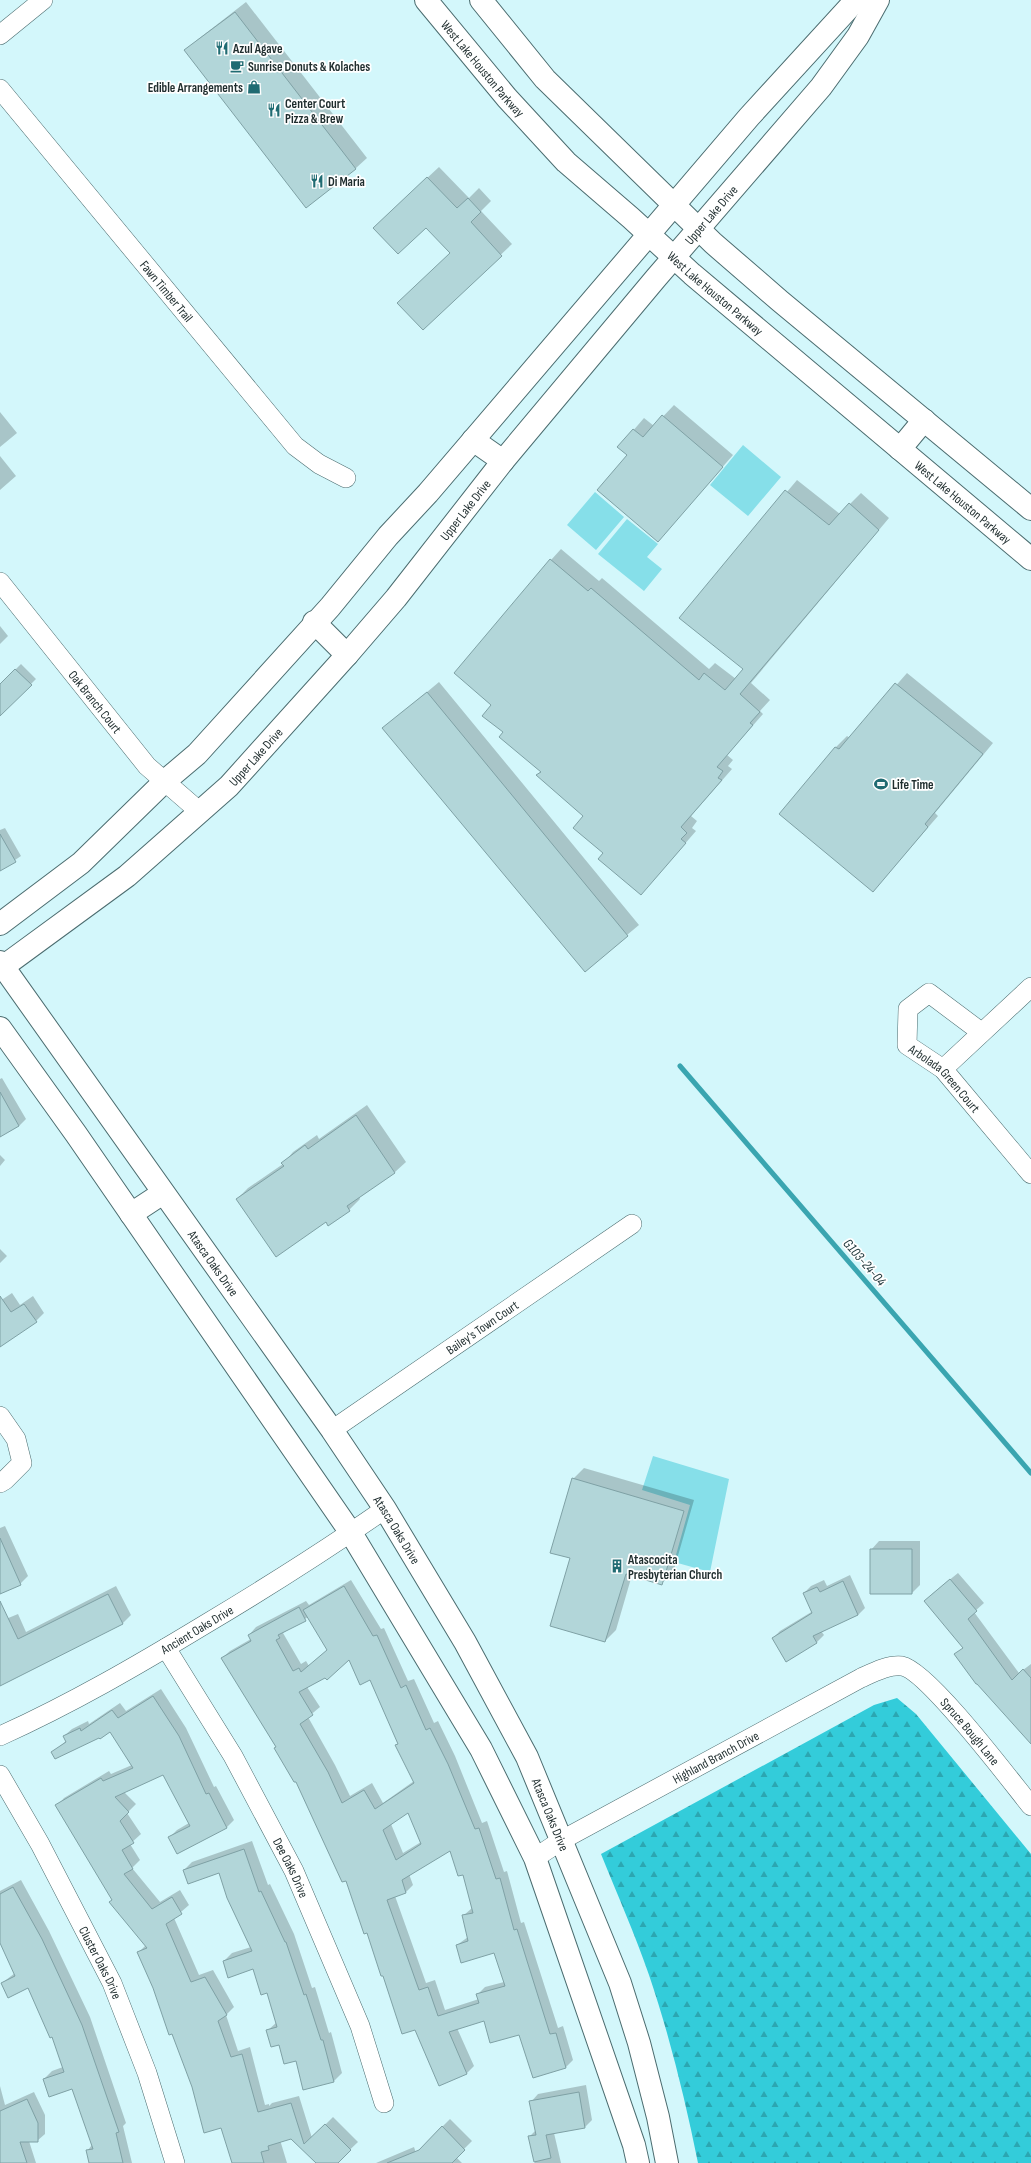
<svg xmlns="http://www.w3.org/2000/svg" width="1031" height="2163" viewBox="0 0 1031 2163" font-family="'Sofia Sans Condensed',sans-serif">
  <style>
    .forest { fill: url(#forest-firs) }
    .park { fill: #86dfe9 }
    .shadow { fill: #0003; fill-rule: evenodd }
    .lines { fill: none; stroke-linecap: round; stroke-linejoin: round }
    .stream { stroke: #3aa5b0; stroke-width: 5 }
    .building { fill: #b2d6d9; stroke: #7fa1a5; fill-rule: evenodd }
    .street-casing { stroke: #4b6c6f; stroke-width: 20 }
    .secondary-casing { stroke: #4b6c6f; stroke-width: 24 }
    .street { stroke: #fff; stroke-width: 19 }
    .secondary { stroke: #fff; stroke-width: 22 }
    .labels { text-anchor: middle; stroke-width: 3.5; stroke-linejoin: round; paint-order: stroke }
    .poi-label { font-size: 13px; font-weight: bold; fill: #1f2d2e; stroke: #fff; text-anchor: start }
    .street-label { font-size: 13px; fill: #1f2d2e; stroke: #fff }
    .water-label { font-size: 14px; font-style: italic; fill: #253d40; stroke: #fff }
  </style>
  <defs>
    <pattern id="forest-firs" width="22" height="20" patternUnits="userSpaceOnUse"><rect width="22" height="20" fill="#33ccda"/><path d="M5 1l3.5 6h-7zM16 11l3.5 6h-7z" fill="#2ba6b1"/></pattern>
  </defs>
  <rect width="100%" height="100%" fill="#d3f7fb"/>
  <!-- forest -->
  <path class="forest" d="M 897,1698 L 916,1714 L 1031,1854 L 1031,2163 L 698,2163 C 685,2099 670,2037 649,1975 C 635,1934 617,1894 601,1854 L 874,1705 Z"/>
  <!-- park -->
  <path class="park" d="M 743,445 L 781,477 L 748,516 L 710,485 Z
    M 595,492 L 624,517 L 596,550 L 567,525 Z
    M 627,519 L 658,544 L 647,557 L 662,569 L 644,591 L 598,554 Z
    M 653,1456 L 729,1479 L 710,1572 L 674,1562 L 690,1505 L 642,1490 Z"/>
  <!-- shadow -->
  <path class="shadow" d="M 246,2 L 367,158 L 356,168 L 306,207 L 186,50 L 197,40 Z
    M 439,167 L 469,198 L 479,188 L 491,201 L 481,211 L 512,244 L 423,329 L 451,252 L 426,226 L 385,217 Z
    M 674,405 L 733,455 L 658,541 L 628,455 L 619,447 L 644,418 L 654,426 Z
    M 0,412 L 17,433 L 0,447 Z
    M 0,456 L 16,476 L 0,490 Z
    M 797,480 L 840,514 L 861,493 L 889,518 L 751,683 L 770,700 L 760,711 L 763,714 L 727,755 L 733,760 L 728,766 L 732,769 L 691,816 L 697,821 L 692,828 L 696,831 L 651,883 L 604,853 L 585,816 L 537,775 L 541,771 L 504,732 L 493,705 L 551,560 L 561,549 L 599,581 L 602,578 L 709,669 L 715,663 L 736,679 L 745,669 L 681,618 Z
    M 0,626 L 8,636 L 0,644 Z
    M 21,664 L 36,679 L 1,714 L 0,685 Z
    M 907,673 L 993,743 L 935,813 L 938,816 L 873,891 L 780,814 L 836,747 L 847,736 L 850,738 Z
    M 439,682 L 639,925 L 585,970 L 384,728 Z
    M 5,828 L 21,856 L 0,870 L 0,830 Z
    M 2,1078 L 26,1119 L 19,1126 L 0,1136 L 0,1079 Z
    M 367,1105 L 406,1162 L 395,1172 L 359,1197 L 360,1199 L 349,1210 L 329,1225 L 326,1221 L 237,1199 L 248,1188 L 283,1164 L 293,1152 L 317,1135 L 319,1139 Z
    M 0,1155 L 5,1160 L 0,1166 Z
    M 0,1249 L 7,1256 L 0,1263 Z
    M 12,1293 L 20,1305 L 33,1296 L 44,1313 L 36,1321 L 0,1344 L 0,1301 Z
    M 584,1468 L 694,1500 L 673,1573 L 662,1583 L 632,1575 L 616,1630 L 605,1641 L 571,1558 L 573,1479 Z
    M 5,1526 L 28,1576 L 20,1584 L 0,1593 L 0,1528 Z
    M 879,1541 L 920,1541 L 920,1585 L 912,1593 L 871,1550 Z
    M 958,1573 L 984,1603 L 974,1612 L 1019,1673 L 1031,1664 L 1031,1743 L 955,1655 L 964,1647 L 932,1594 Z
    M 850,1575 L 865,1608 L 858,1615 L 821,1631 L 824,1635 L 817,1642 L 787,1660 L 773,1638 L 780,1631 L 813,1611 L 804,1593 L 811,1586 L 824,1580 L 827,1586 Z
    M 351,1580 L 381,1629 L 384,1628 L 408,1681 L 414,1679 L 434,1723 L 438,1721 L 455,1756 L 482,1823 L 487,1821 L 504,1872 L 507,1871 L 521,1923 L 524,1922 L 558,2028 L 563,2026 L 573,2060 L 566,2067 L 533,2077 L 520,2034 L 485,2019 L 457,2028 L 474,2066 L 467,2073 L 384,1974 L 346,1879 L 296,1780 L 222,1658 L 230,1651 L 251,1639 L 249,1635 L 256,1627 L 306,1601 L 309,1605 ZM 308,1617 L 328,1650 L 309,1666 L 306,1661 L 301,1664 L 283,1633 ZM 349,1659 L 371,1679 L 399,1743 L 397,1745 L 414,1781 L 383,1803 L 372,1783 L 350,1796 L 335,1765 L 308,1717 L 320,1707 L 307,1687 L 326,1677 ZM 408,1812 L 421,1842 L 403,1853 L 391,1824 ZM 450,1849 L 463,1873 L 472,1908 L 463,1916 L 468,1937 L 457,1945 L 495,1952 L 504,1982 L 485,1987 L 478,1994 L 479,1999 L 445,2010 L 435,1980 L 426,1983 L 395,1896 L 406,1892 L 413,1885 L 409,1874 Z
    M 116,1586 L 131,1615 L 123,1623 L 0,1685 L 1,1621 L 18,1614 L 26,1632 Z
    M 161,1689 L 186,1728 L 214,1787 L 216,1786 L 234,1820 L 227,1827 L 178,1853 L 169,1838 L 177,1830 L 189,1823 L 164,1774 L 124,1792 L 136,1804 L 127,1813 L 141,1834 L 130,1844 L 140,1860 L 132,1868 L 160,1902 L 180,1890 L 189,1905 L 174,1918 L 199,1975 L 213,1970 L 234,2007 L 226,2015 L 238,2051 L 250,2047 L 265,2105 L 269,2104 L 269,2106 L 272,2103 L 299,2096 L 312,2138 L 333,2117 L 358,2142 L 336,2163 L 316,2163 L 274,2120 L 287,2163 L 233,2163 L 222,2127 L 193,2086 L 154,1988 L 138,1953 L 146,1945 L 113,1899 L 57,1806 L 64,1798 L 109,1771 L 111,1774 L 132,1765 L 111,1731 L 52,1753 L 66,1741 L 64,1736 L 72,1729 L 88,1721 L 89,1724 L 120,1703 L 126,1711 Z
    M 252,1841 L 268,1885 L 270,1884 L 294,1934 L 312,1988 L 315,1987 L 329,2033 L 331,2032 L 342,2073 L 334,2081 L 296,2060 L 267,2031 L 277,2022 L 267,1992 L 253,1968 L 224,1961 L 232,1953 L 251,1947 L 219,1872 L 184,1870 L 192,1862 Z
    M 21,1880 L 49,1931 L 90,2017 L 126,2123 L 123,2126 L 132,2163 L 90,2163 L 87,2151 L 92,2145 L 73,2088 L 44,2079 L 52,2071 L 63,2067 L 52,2036 L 28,1987 L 2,1983 L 15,1973 L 0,1940 L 0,1891 Z
    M 586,2085 L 592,2120 L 585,2127 L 554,2133 L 561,2163 L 535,2163 L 529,2137 L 536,2130 L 531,2102 L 538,2094 Z
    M 0,2086 L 5,2105 L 34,2092 L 45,2115 L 45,2134 L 37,2141 L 29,2141 L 36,2163 L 0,2163 Z
    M 450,2119 L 472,2141 L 456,2157 L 462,2163 L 376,2163 L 414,2147 L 416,2153 Z"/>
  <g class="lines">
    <!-- stream -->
    <path class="stream" d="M 680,1066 L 1031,1473"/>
  </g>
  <!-- building -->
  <path class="building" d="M 235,12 L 356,169 L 306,208 L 184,50 Z
    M 427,177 L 457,208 L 468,198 L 481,212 L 471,222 L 502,256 L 423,330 L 397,303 L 450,253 L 426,228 L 398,254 L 373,228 Z
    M 662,415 L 723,467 L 658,542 L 597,490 L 627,455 L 617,447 L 633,429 L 643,437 Z
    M 785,490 L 829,525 L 849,503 L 879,530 L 740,694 L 760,712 L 750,723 L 753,725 L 717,767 L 723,771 L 718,778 L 722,780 L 681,827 L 687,833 L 681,839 L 686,843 L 641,895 L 598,859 L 603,853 L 573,828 L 583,816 L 536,775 L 541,772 L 499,737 L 503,732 L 482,716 L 491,705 L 454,673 L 550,559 L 588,591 L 591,588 L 699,680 L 704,673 L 725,690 L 743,669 L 679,618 Z
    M 15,669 L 32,685 L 0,716 L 0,684 Z
    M 895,683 L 983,754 L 925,824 L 928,827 L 873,892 L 779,814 L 835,747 L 839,749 Z
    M 427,692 L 628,936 L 585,972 L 382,728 Z
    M 0,834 L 16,862 L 0,871 Z
    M 0,1092 L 19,1126 L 0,1137 Z
    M 356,1115 L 395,1173 L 347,1206 L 350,1211 L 328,1226 L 326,1222 L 276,1257 L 236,1199 L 284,1166 L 281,1163 L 305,1145 L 308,1149 Z
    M 0,1296 L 11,1312 L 24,1304 L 37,1322 L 0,1347 Z
    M 572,1478 L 684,1511 L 662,1585 L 626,1574 L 605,1642 L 550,1626 L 570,1558 L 550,1553 Z
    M 0,1538 L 21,1585 L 0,1594 Z
    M 870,1549 L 912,1549 L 912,1594 L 870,1594 Z
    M 950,1579 L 977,1611 L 968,1619 L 1012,1680 L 1023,1669 L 1031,1678 L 1031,1744 L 977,1684 L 976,1684 L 954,1654 L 963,1648 L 924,1601 Z
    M 843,1581 L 858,1615 L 813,1636 L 817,1643 L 786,1662 L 772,1638 L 812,1613 L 803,1593 L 817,1587 L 820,1592 Z
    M 344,1586 L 373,1636 L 377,1635 L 401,1688 L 406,1685 L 426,1730 L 430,1728 L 448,1764 L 475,1829 L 479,1828 L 496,1879 L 500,1878 L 514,1930 L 517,1929 L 550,2034 L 556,2033 L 566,2068 L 533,2078 L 519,2035 L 490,2043 L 484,2021 L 449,2032 L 467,2074 L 439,2086 L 415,2030 L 402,2034 L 383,1976 L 381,1976 L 367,1933 L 364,1934 L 346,1881 L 342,1882 L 296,1782 L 294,1782 L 274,1748 L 276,1747 L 221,1658 L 251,1641 L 248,1635 L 299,1607 L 306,1621 L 278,1635 L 280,1638 L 276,1640 L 293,1671 L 299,1668 L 301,1672 L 327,1650 L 303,1610 ZM 349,1660 L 360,1685 L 370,1680 L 398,1744 L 395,1745 L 414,1783 L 375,1809 L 364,1790 L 342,1803 L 328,1772 L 300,1724 L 313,1715 L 299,1692 L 325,1678 L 327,1680 ZM 408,1813 L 421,1844 L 396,1860 L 383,1830 ZM 450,1851 L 458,1876 L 463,1875 L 473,1913 L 462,1915 L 468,1941 L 456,1945 L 461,1963 L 494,1953 L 505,1986 L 476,1994 L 479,2003 L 438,2016 L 428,1987 L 419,1990 L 387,1900 L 406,1893 L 402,1880 Z
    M 108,1594 L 123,1624 L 0,1686 L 0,1601 L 18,1639 Z
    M 153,1696 L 179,1736 L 206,1794 L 209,1793 L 227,1828 L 177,1854 L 168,1837 L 190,1826 L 163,1775 L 115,1797 L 129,1812 L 120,1821 L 134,1843 L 122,1850 L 133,1869 L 124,1874 L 152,1909 L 172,1897 L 182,1914 L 166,1924 L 191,1982 L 205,1977 L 227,2015 L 218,2021 L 231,2057 L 242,2054 L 258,2112 L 291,2103 L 304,2144 L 325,2124 L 351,2150 L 338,2163 L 316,2163 L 291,2139 L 268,2146 L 269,2150 L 261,2152 L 264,2163 L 232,2163 L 221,2128 L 204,2133 L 192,2087 L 172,2034 L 169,2035 L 153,1988 L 137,1952 L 147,1948 L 109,1902 L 112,1900 L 55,1805 L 101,1778 L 103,1781 L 133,1768 L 110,1732 L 100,1739 L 99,1738 L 55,1759 L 51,1752 L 66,1742 L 63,1736 L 80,1728 L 81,1731 L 112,1710 L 118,1718 Z
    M 244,1849 L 259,1892 L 261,1891 L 285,1942 L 286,1942 L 304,1995 L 306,1994 L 321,2040 L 323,2040 L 334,2082 L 303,2090 L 296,2061 L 284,2064 L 279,2045 L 271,2047 L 266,2030 L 277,2027 L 267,1993 L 261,1995 L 253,1969 L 228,1978 L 223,1961 L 252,1951 L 227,1898 L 219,1873 L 188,1884 L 183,1870 Z
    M 13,1887 L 42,1939 L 82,2025 L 119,2132 L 116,2133 L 123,2163 L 89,2163 L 86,2150 L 93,2149 L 72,2089 L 49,2097 L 43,2079 L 64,2072 L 52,2037 L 50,2038 L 28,1988 L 8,1998 L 1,1983 L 15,1976 L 0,1943 L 0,1894 Z
    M 579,2092 L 585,2128 L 546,2135 L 551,2158 L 534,2162 L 528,2136 L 536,2135 L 529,2101 Z
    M 27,2099 L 38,2123 L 38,2142 L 20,2142 L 27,2163 L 0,2163 L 0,2111 Z
    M 442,2126 L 465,2150 L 452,2163 L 387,2163 L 419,2150 Z"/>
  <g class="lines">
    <!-- street casing -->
    <g class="street-casing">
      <g id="street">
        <path d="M 0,35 L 43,0"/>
        <path id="s1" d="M 0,89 L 295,446 L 319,464 L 346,478"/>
        <path id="s2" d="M 0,582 L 147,766 L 200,812"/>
        <path id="s3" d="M 981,1032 L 929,993 L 908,1009 L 907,1045 L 943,1069 L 1031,1174"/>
        <path d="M 943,1069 L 1031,987"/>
        <path d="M 0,1416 L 16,1439 L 22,1463 L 5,1480 L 0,1483"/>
        <path id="s4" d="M 332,1430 L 632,1224"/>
        <path id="s5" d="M 166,1648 L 233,1756 L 294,1871 L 360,2026 L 384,2103"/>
        <path id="s6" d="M 0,1736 C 71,1704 138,1665 204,1625 C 266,1588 326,1550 385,1509"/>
        <path id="s7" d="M 0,1775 L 40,1844 L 112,1983 L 147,2073 L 175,2163"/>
        <path id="s8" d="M 535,1858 L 562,1840 L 861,1678 C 872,1673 889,1664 902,1666 C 928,1671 1010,1780 1031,1806"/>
      </g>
    </g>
    <!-- secondary casing -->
    <g class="secondary-casing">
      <g id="secondary">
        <path id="s9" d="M 426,0 L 507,98 L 566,162 L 631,218 L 692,274 L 1031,559"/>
        <path d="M 481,0 L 545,79 L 713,243 L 780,301 L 1031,509"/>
        <path d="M 473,440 L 503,461"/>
        <path d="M 900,449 L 924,420"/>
        <path d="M 314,622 L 347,655"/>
        <path d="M 0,924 L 81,863 L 165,781 L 197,754 L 330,607 L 388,536 L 428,493 L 749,117 L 856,0"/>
        <path id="s10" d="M 0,962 L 332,1430 L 385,1509 L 465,1642 L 527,1757 L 620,1983 L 639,2043 L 658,2117 L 667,2163"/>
        <path id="s11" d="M 0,969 L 127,876 L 229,786 L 347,655 L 396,598 L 503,461 L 656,278 L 821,87 L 858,36 L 878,0"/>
        <path d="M 0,1028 L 76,1134 L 351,1533 L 481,1749 L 535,1858 L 634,2145 L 638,2163"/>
        <path d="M 131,1214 L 163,1193"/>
      </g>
    </g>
    <!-- street -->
    <use href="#street" class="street"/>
    <!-- secondary -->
    <use href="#secondary" class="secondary"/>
  </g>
  <!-- icons -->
  <defs>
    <g id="restaurant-bare" transform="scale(1.08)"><path d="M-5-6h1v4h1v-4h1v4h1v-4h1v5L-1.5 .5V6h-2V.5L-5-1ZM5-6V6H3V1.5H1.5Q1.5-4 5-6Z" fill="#1f6b72" stroke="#fff" stroke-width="2.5" paint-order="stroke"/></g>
    <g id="cafe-bare" transform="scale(1.08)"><path d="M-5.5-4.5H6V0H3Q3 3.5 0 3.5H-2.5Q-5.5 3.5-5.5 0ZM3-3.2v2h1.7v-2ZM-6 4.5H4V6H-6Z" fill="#1f6b72" stroke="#fff" stroke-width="2.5" paint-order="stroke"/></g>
    <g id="shop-bare" transform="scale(1.08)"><path d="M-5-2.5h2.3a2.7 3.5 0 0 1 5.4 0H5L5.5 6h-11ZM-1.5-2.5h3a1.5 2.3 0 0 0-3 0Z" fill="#1f6b72" stroke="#fff" stroke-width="2.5" paint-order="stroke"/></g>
    <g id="stadium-bare" transform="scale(1.08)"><path d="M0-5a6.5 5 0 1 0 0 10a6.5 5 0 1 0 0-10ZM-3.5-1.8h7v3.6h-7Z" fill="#1f6b72" stroke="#fff" stroke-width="2.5" paint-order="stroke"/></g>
    <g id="building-bare" transform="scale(1.08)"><path d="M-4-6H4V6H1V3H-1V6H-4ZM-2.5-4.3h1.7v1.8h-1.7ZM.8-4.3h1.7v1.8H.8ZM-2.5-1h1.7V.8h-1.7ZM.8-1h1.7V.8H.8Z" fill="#1f6b72" stroke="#fff" stroke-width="2.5" paint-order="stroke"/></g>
  </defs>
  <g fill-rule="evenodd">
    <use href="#restaurant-bare" x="222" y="48"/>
    <use href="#cafe-bare" x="237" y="66"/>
    <use href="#shop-bare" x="254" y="87"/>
    <use href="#restaurant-bare" x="274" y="110"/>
    <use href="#restaurant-bare" x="317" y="181"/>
    <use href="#stadium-bare" x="881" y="784"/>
    <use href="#building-bare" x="617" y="1566"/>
  </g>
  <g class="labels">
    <!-- poi labels -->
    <g class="poi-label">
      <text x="233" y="53">Azul Agave</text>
      <text x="248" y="71">Sunrise Donuts &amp; Kolaches</text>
      <text x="243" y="92" text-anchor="end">Edible Arrangements</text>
      <text x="285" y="108">Center Court<tspan x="285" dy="15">Pizza &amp; Brew</tspan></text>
      <text x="328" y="186">Di Maria</text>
      <text x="892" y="789">Life Time</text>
      <text x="628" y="1564">Atascocita<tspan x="628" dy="15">Presbyterian Church</tspan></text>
    </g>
    <!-- street labels -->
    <g class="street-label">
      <text dy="5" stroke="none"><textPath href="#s9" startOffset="89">West Lake Houston Parkway</textPath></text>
      <text dy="5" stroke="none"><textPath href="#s11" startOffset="1041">Upper Lake Drive</textPath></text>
      <text dy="5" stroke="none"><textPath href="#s1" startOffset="262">Fawn Timber Trail</textPath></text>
      <text dy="5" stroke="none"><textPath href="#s9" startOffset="413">West Lake Houston Parkway</textPath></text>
      <text dy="5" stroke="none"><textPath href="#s9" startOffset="737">West Lake Houston Parkway</textPath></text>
      <text dy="5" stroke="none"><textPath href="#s11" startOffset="657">Upper Lake Drive</textPath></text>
      <text dy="5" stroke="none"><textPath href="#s2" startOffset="153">Oak Branch Court</textPath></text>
      <text dy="5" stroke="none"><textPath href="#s11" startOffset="333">Upper Lake Drive</textPath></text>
      <text dy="5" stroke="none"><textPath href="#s3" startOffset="178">Arbolada Green Court</textPath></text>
      <text dy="5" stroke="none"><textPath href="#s10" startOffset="369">Atasca Oaks Drive</textPath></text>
      <text dy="5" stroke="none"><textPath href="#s4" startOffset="182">Bailey's Town Court</textPath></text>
      <text dy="5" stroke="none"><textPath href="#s10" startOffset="693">Atasca Oaks Drive</textPath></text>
      <text dy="5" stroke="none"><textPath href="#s6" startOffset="224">Ancient Oaks Drive</textPath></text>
      <text dy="5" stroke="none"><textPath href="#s8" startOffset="511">Spruce Bough Lane</textPath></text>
      <text dy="5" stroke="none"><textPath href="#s8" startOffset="207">Highland Branch Drive</textPath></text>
      <text dy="5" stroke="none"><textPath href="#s10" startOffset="1017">Atasca Oaks Drive</textPath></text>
      <text dy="5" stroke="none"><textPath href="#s5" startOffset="253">Dee Oaks Drive</textPath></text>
      <text dy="5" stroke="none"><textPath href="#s7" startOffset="213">Cluster Oaks Drive</textPath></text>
    </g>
    <!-- water labels -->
    <g class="water-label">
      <text transform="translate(865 1262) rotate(49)" y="5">G103-24-04</text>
    </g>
  </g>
</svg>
